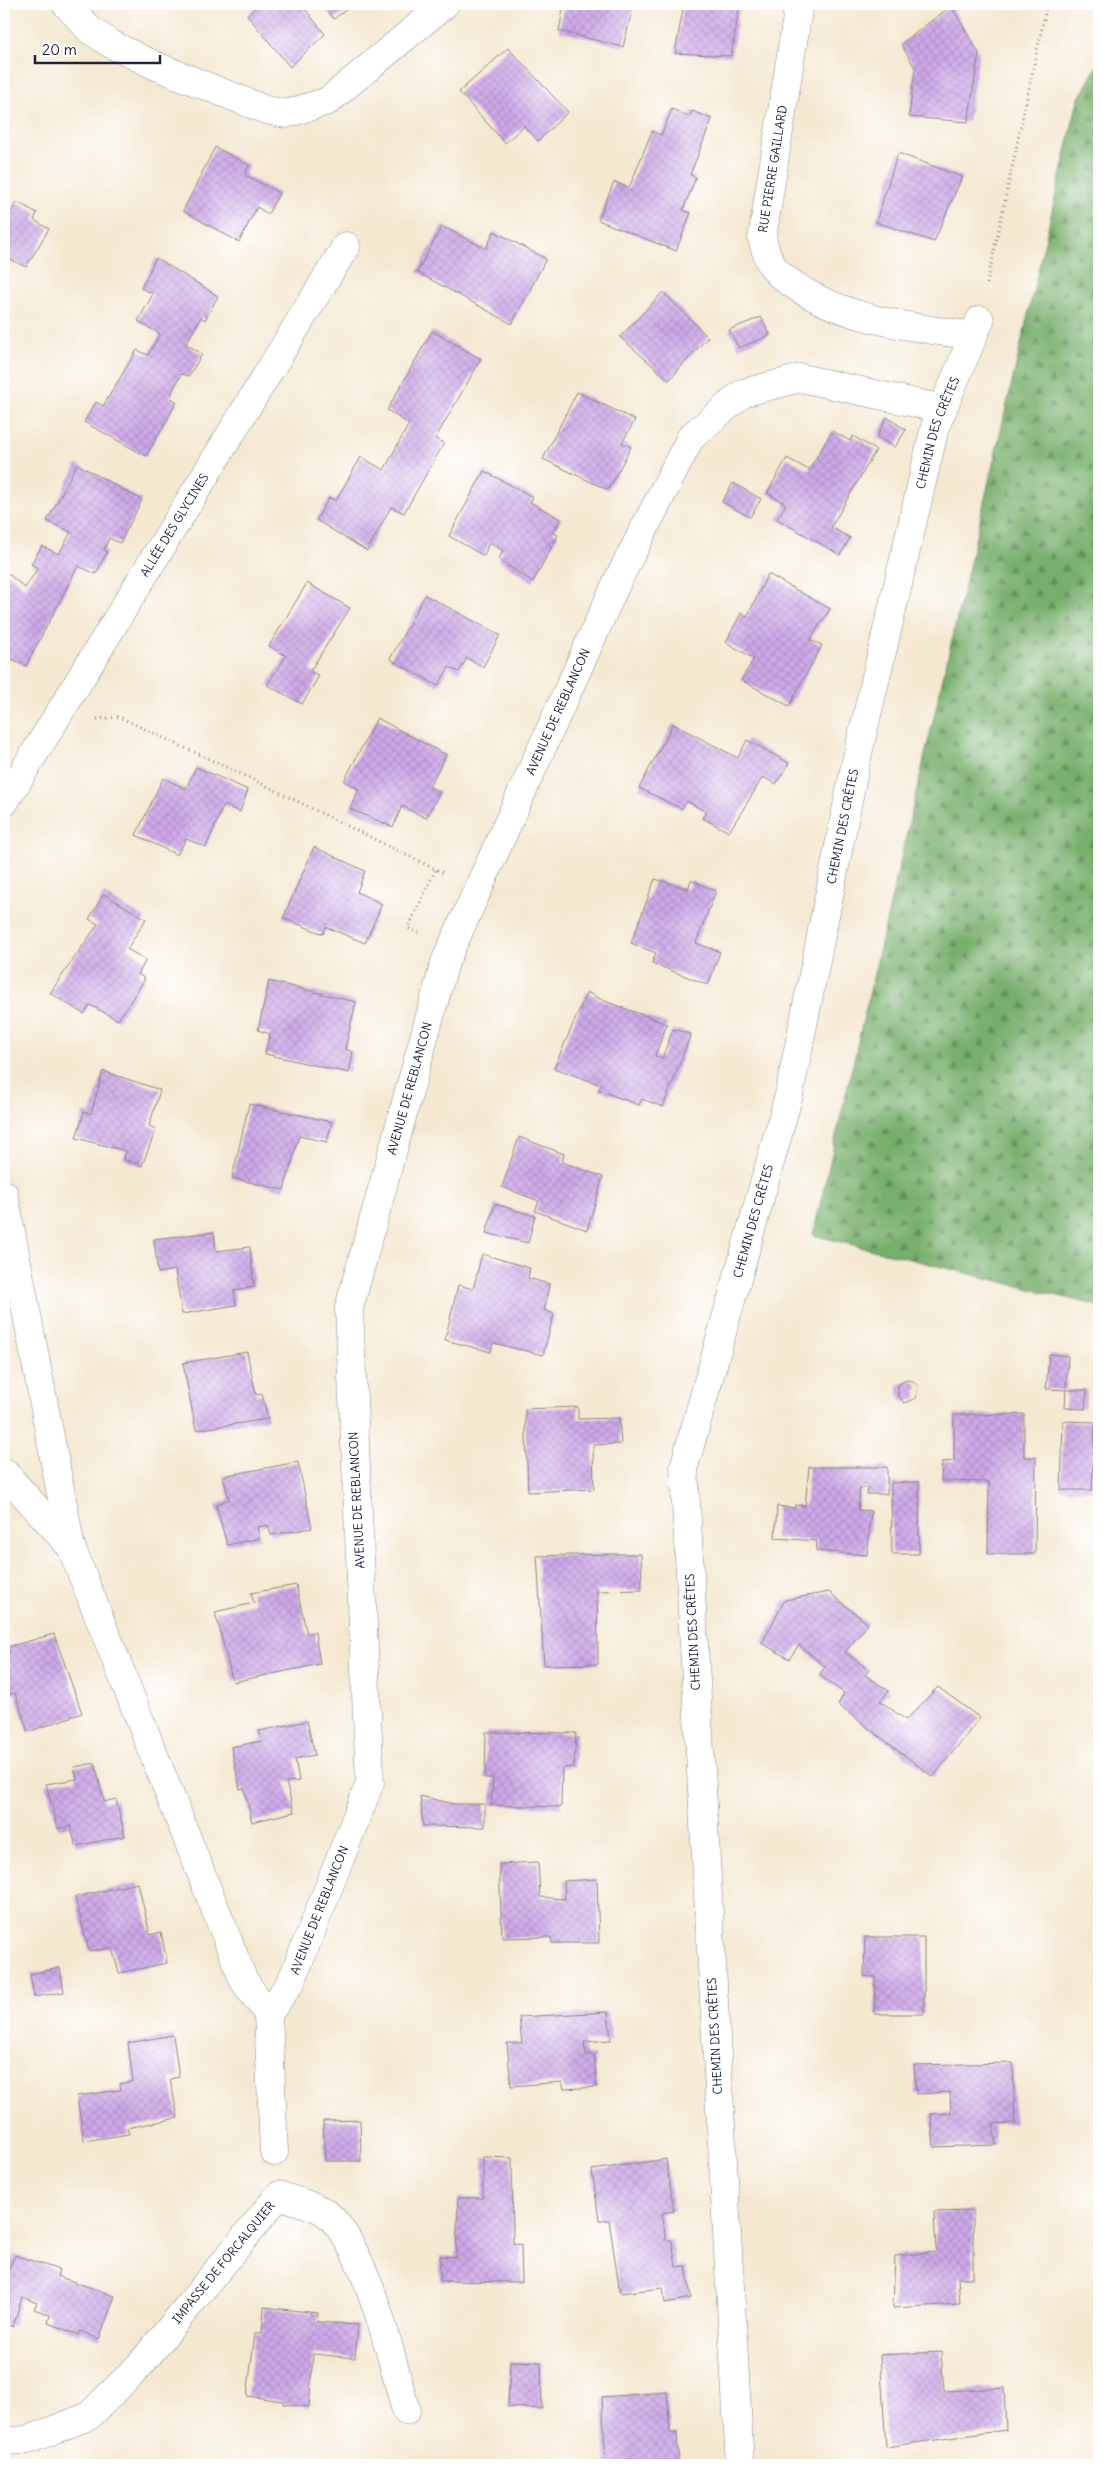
<svg xmlns="http://www.w3.org/2000/svg" width="1103" height="2469" viewBox="0 0 1103 2469" font-family="Delius,sans-serif">
  <style>
    .forest { fill: url(#forest-firs); stroke: #4c6854 }
    .building { fill: url(#building-cross-hatch) }
    .lines { fill: none; stroke-linecap: round; stroke-linejoin: round }
    .minor-casing { stroke: #8b8586; stroke-width: 29 }
    .path { stroke: #8b8586; stroke-width: 3; stroke-dasharray: 1 4; stroke-linecap: butt }
    .minor { stroke: #fff; stroke-width: 28 }
    .labels { text-anchor: middle; stroke-width: 4; stroke-linejoin: round; paint-order: stroke }
    .street-label { font-size: 12px; fill: #22223b; stroke: #fff }
  </style>
  <defs>
    <pattern id="forest-firs" width="22" height="20" patternUnits="userSpaceOnUse" patternTransform="scale(1.25)"><rect width="22" height="20" fill="#77af6c"/><path d="M5 1l3.5 6h-7zM16 11l3.5 6h-7z" fill="#618e5a"/></pattern>
    <pattern id="building-cross-hatch" width="8" height="8" patternUnits="userSpaceOnUse" patternTransform="scale(1.25)"><rect width="8" height="8" fill="#cda9e8"/><path d="M0 0l8 8M0 8l8-8" fill="none" stroke="#b091c8"/></pattern>
  </defs>
  <rect width="100%" height="100%" fill="#fff"/>
  <filter id="ink" filterUnits="userSpaceOnUse"><feTurbulence type="fractalNoise" baseFrequency=".02" numOctaves="2"/><feDisplacementMap in="SourceGraphic" scale="10" xChannelSelector="R" yChannelSelector="G"/><feConvolveMatrix kernelMatrix="1 2 1 2 8 2 1 2 1" color-interpolation-filters="sRGB"/></filter>
  <filter id="wash" filterUnits="userSpaceOnUse"><feTurbulence type="fractalNoise" baseFrequency=".0096" numOctaves="4" result="noise"/><feDisplacementMap in="SourceGraphic" scale="20" xChannelSelector="R" yChannelSelector="G"/><feGaussianBlur stdDeviation="1.12" result="paint"/><feColorMatrix in="noise" values="0 0 0 0 0 0 0 0 0 0 0 0 0 0 0 0 0 1.4 0 .05"/><feComposite in="paint" operator="in"/></filter>
  <g filter="url(#wash)">
    <rect width="100%" height="100%" fill="#f4e8d1"/>
    <!-- forest -->
    <path class="forest" d="M 1099,62 L 1099,1306 L 813,1235 L 1078,100 Z"/>
    <g id="blocks">
      <!-- building -->
      <path class="building" d="M 260,4 L 301,4 L 325,34 L 290,67 L 247,15 Z
        M 321,4 L 353,4 L 334,19 Z
        M 564,4 L 634,4 L 623,47 L 559,31 Z
        M 684,4 L 740,4 L 731,56 L 675,53 Z
        M 951,6 L 979,53 L 968,122 L 909,117 L 915,68 L 901,44 Z
        M 508,48 L 568,112 L 538,141 L 524,126 L 505,143 L 459,92 Z
        M 672,109 L 689,117 L 692,111 L 712,119 L 690,175 L 696,177 L 683,210 L 691,213 L 676,251 L 598,220 L 614,182 L 629,188 L 652,131 L 661,135 Z
        M 215,147 L 249,165 L 245,175 L 279,193 L 268,214 L 257,207 L 239,242 L 183,211 Z
        M 898,153 L 962,177 L 934,242 L 876,222 Z
        M 17,202 L 37,213 L 34,220 L 49,229 L 26,267 L 4,256 L 4,208 L 11,212 Z
        M 442,226 L 486,249 L 494,231 L 546,259 L 512,324 L 417,272 Z
        M 156,258 L 218,296 L 205,320 L 201,317 L 186,344 L 202,354 L 189,376 L 181,374 L 170,397 L 177,402 L 146,456 L 84,422 L 96,402 L 103,406 L 137,350 L 148,355 L 160,334 L 138,321 L 153,294 L 141,288 Z
        M 663,292 L 708,337 L 669,380 L 620,337 Z
        M 761,317 L 770,335 L 739,348 L 729,330 Z
        M 432,331 L 481,359 L 435,439 L 444,443 L 404,513 L 391,507 L 367,551 L 316,520 L 329,498 L 336,500 L 361,457 L 384,470 L 409,424 L 387,410 Z
        M 577,392 L 635,420 L 622,443 L 631,447 L 608,490 L 543,459 Z
        M 887,417 L 906,430 L 895,447 L 877,437 Z
        M 832,431 L 850,441 L 853,436 L 876,450 L 831,527 L 850,538 L 840,555 L 777,519 L 786,504 L 767,493 L 787,458 L 809,470 Z
        M 77,464 L 142,500 L 120,543 L 109,538 L 104,550 L 107,552 L 96,574 L 78,566 L 26,666 L 4,655 L 4,633 L 9,624 L 4,621 L 4,570 L 25,588 L 38,568 L 31,564 L 42,546 L 59,554 L 71,532 L 47,521 Z
        M 484,471 L 533,497 L 530,502 L 561,519 L 553,533 L 558,535 L 533,582 L 499,560 L 503,550 L 489,542 L 484,556 L 449,536 Z
        M 733,483 L 761,499 L 750,517 L 722,502 Z
        M 768,574 L 830,609 L 810,640 L 822,645 L 789,706 L 741,680 L 754,659 L 726,642 L 741,613 L 747,617 Z
        M 307,583 L 350,608 L 310,671 L 319,676 L 302,704 L 267,685 L 286,656 L 269,646 Z
        M 425,595 L 500,635 L 483,667 L 467,658 L 459,672 L 449,667 L 438,686 L 390,659 Z
        M 377,718 L 446,755 L 429,787 L 440,792 L 426,818 L 402,806 L 393,827 L 350,809 L 359,789 L 344,781 Z
        M 673,724 L 738,758 L 747,740 L 789,763 L 776,784 L 763,777 L 729,832 L 702,818 L 706,812 L 687,801 L 682,809 L 639,788 Z
        M 196,767 L 248,790 L 240,812 L 224,805 L 206,847 L 186,839 L 177,855 L 136,835 L 163,778 L 186,789 Z
        M 314,847 L 365,871 L 357,892 L 382,904 L 365,943 L 326,927 L 323,934 L 283,918 Z
        M 655,879 L 688,889 L 691,880 L 716,891 L 696,943 L 720,952 L 708,985 L 652,963 L 656,953 L 631,943 Z
        M 104,894 L 146,919 L 127,949 L 146,960 L 138,974 L 145,979 L 118,1020 L 90,1005 L 84,1014 L 50,993 L 98,924 L 89,919 Z
        M 269,981 L 356,1002 L 345,1049 L 353,1052 L 349,1073 L 265,1054 L 270,1034 L 258,1030 Z
        M 587,992 L 602,1000 L 667,1024 L 655,1056 L 662,1058 L 673,1029 L 691,1034 L 663,1107 L 642,1099 L 639,1105 L 599,1090 L 601,1085 L 554,1068 Z
        M 103,1071 L 160,1090 L 149,1126 L 156,1129 L 142,1166 L 123,1159 L 126,1151 L 76,1138 L 84,1112 L 91,1114 Z
        M 249,1104 L 332,1122 L 327,1142 L 299,1136 L 284,1190 L 232,1178 Z
        M 519,1137 L 564,1154 L 562,1162 L 603,1177 L 587,1230 L 535,1211 L 539,1201 L 502,1187 Z
        M 495,1204 L 535,1216 L 528,1243 L 486,1233 Z
        M 214,1232 L 216,1251 L 250,1247 L 254,1287 L 234,1291 L 236,1305 L 182,1314 L 175,1270 L 158,1273 L 154,1239 Z
        M 482,1254 L 530,1268 L 528,1278 L 549,1284 L 544,1310 L 554,1314 L 543,1355 L 493,1343 L 491,1352 L 445,1340 L 458,1285 L 473,1289 Z
        M 247,1352 L 256,1395 L 262,1394 L 268,1419 L 196,1430 L 183,1363 Z
        M 1049,1354 L 1068,1356 L 1066,1390 L 1087,1390 L 1085,1409 L 1065,1408 L 1066,1390 L 1046,1389 Z
        M 906,1380 L 913,1381 L 918,1386 L 916,1398 L 904,1403 L 898,1395 L 898,1385 Z
        M 578,1407 L 578,1419 L 619,1418 L 621,1444 L 593,1445 L 594,1489 L 528,1492 L 525,1409 Z
        M 1024,1414 L 1024,1457 L 1036,1457 L 1035,1554 L 988,1554 L 989,1482 L 941,1481 L 942,1462 L 954,1461 L 954,1415 Z
        M 1063,1421 L 1095,1422 L 1092,1490 L 1061,1490 Z
        M 298,1462 L 312,1528 L 271,1535 L 268,1525 L 257,1527 L 260,1538 L 227,1545 L 216,1505 L 229,1499 L 223,1476 Z
        M 809,1467 L 887,1467 L 887,1494 L 867,1494 L 868,1488 L 860,1488 L 858,1510 L 871,1511 L 867,1555 L 816,1551 L 817,1541 L 775,1538 L 777,1506 L 794,1508 L 795,1505 L 805,1506 Z
        M 919,1482 L 919,1554 L 892,1554 L 891,1483 Z
        M 612,1554 L 641,1554 L 642,1590 L 597,1591 L 598,1664 L 544,1665 L 537,1556 Z
        M 296,1585 L 307,1634 L 315,1632 L 320,1664 L 233,1682 L 215,1612 L 254,1603 L 251,1593 Z
        M 829,1592 L 868,1624 L 845,1652 L 869,1670 L 865,1675 L 889,1691 L 880,1701 L 906,1720 L 938,1687 L 980,1718 L 933,1777 L 838,1705 L 844,1693 L 819,1675 L 825,1667 L 799,1645 L 789,1659 L 762,1643 L 785,1600 Z
        M 54,1634 L 82,1713 L 28,1732 L 15,1693 L 5,1696 L 4,1691 L 4,1655 L 10,1653 L 8,1647 Z
        M 307,1721 L 315,1755 L 295,1759 L 299,1781 L 286,1782 L 294,1812 L 252,1822 L 244,1788 L 240,1789 L 231,1747 L 262,1741 L 259,1731 Z
        M 486,1732 L 576,1733 L 574,1767 L 562,1768 L 561,1807 L 491,1805 L 493,1778 L 485,1778 Z
        M 95,1763 L 104,1802 L 116,1799 L 125,1836 L 76,1846 L 70,1826 L 58,1829 L 46,1784 L 77,1779 L 74,1767 Z
        M 420,1796 L 454,1804 L 485,1804 L 485,1827 L 423,1826 Z
        M 538,1862 L 540,1897 L 565,1899 L 564,1881 L 597,1879 L 599,1943 L 552,1943 L 551,1937 L 502,1938 L 499,1864 Z
        M 138,1883 L 150,1935 L 161,1932 L 167,1963 L 119,1973 L 112,1948 L 89,1951 L 75,1897 Z
        M 865,1937 L 924,1937 L 924,2014 L 875,2014 L 875,1977 L 864,1976 Z
        M 60,1968 L 64,1992 L 34,1997 L 30,1974 Z
        M 608,2012 L 611,2040 L 584,2042 L 586,2055 L 594,2055 L 597,2087 L 564,2089 L 562,2082 L 511,2086 L 507,2043 L 522,2043 L 519,2017 Z
        M 173,2035 L 179,2077 L 170,2079 L 178,2118 L 127,2128 L 129,2134 L 84,2141 L 77,2096 L 121,2090 L 120,2084 L 133,2081 L 128,2043 Z
        M 1013,2063 L 1015,2123 L 993,2124 L 996,2145 L 934,2147 L 931,2114 L 951,2113 L 950,2092 L 916,2094 L 914,2065 Z
        M 360,2120 L 361,2161 L 325,2161 L 323,2121 Z
        M 483,2157 L 512,2158 L 513,2243 L 521,2245 L 522,2282 L 440,2281 L 440,2256 L 456,2257 L 458,2198 L 483,2198 Z
        M 666,2159 L 674,2211 L 662,2213 L 666,2240 L 672,2240 L 676,2267 L 686,2266 L 691,2298 L 665,2303 L 663,2288 L 620,2293 L 609,2220 L 599,2220 L 592,2170 Z
        M 973,2211 L 973,2278 L 958,2278 L 960,2304 L 893,2308 L 895,2256 L 936,2252 L 934,2212 Z
        M 15,2255 L 59,2270 L 57,2276 L 115,2296 L 99,2339 L 80,2331 L 79,2335 L 48,2323 L 50,2315 L 34,2309 L 37,2303 L 22,2297 L 13,2327 L 4,2323 L 4,2268 L 9,2269 Z
        M 264,2307 L 318,2313 L 317,2322 L 358,2325 L 355,2358 L 313,2354 L 309,2407 L 283,2404 L 283,2401 L 247,2396 L 255,2333 L 262,2333 Z
        M 941,2352 L 944,2391 L 1004,2388 L 1006,2430 L 886,2447 L 880,2355 Z
        M 510,2361 L 541,2362 L 542,2409 L 508,2407 Z
        M 667,2392 L 670,2433 L 677,2433 L 679,2465 L 606,2465 L 602,2397 Z"/>
    </g>
  </g>
  <g filter="url(#ink)">
    <use href="#blocks" fill-opacity="0" stroke="#8b8586" stroke-width="1"/>
    <g class="lines">
      <!-- minor casing -->
      <g class="minor-casing">
        <g id="minor">
          <path d="M 66,4 L 90,30 L 111,44 L 156,66 L 266,110 L 286,114 L 328,101 L 445,4"/>
          <path d="M 799,4 L 762,239 C 765,247 767,257 771,264 C 778,276 792,284 803,291 C 856,322 914,327 973,336"/>
          <path id="s1" d="M 4,803 L 346,246"/>
          <path id="s2" d="M 4,1194 L 71,1547 L 244,1981 L 268,2014 L 291,1982 L 370,1783 L 349,1308 L 445,962 L 617,582 L 691,437 L 743,393 L 801,378 L 943,409"/>
          <path d="M 4,1472 L 71,1547"/>
          <path d="M 268,2014 L 274,2152"/>
          <path id="s3" d="M 4,2441 L 28,2440 L 89,2416 L 140,2365 L 279,2195 C 292,2200 316,2206 326,2213 C 367,2247 392,2360 406,2411"/>
          <path id="s4" d="M 740,2465 L 684,1467 L 789,1095 L 855,766 L 935,427 L 980,320"/>
        </g>
      </g>
      <!-- path -->
      <path class="path" d="M 987,284 L 1047,4
        M 97,719 L 119,717 L 256,781 L 445,874
        M 419,933 L 408,928 L 436,869"/>
      <!-- minor -->
      <use href="#minor" class="minor"/>
    </g>
  </g>
  <g class="labels">
    <!-- street labels -->
    <g class="street-label">
      <text transform="translate(773 169) rotate(-81)" y="4">RUE PIERRE GAILLARD</text>
      <text dy="4" stroke="none"><textPath href="#s4" startOffset="2065">CHEMIN DES CRÊTES</textPath></text>
      <text dy="4" stroke="none"><textPath href="#s1" startOffset="326">ALLÉE DES GLYCINES</textPath></text>
      <text dy="4" stroke="none"><textPath href="#s2" startOffset="2230">AVENUE DE REBLANCON</textPath></text>
      <text dy="4" stroke="none"><textPath href="#s4" startOffset="1660">CHEMIN DES CRÊTES</textPath></text>
      <text dy="4" stroke="none"><textPath href="#s2" startOffset="1824">AVENUE DE REBLANCON</textPath></text>
      <text dy="4" stroke="none"><textPath href="#s4" startOffset="1255">CHEMIN DES CRÊTES</textPath></text>
      <text transform="translate(357 1500) rotate(-93)" y="4">AVENUE DE REBLANCON</text>
      <text transform="translate(693 1632) rotate(-93)" y="4">CHEMIN DES CRÊTES</text>
      <text dy="4" stroke="none"><textPath href="#s2" startOffset="984">AVENUE DE REBLANCON</textPath></text>
      <text transform="translate(715 2036) rotate(-93)" y="4">CHEMIN DES CRÊTES</text>
      <text dy="4" stroke="none"><textPath href="#s3" startOffset="294">IMPASSE DE FORCALQUIER</textPath></text>
    </g>
  </g>
  <!-- margin -->
  <rect width="1103" height="2469" fill="none" stroke="#fff" stroke-width="20"/>
  <!-- scale -->
  <path d="M35 55v8h125v-8" fill="none" stroke="#22223b" stroke-width="2.5"/>
  <text x="42" y="55" font-size="15" fill="#22223b" stroke="#ffffff" stroke-width="4" paint-order="stroke">20 m</text>
</svg>
